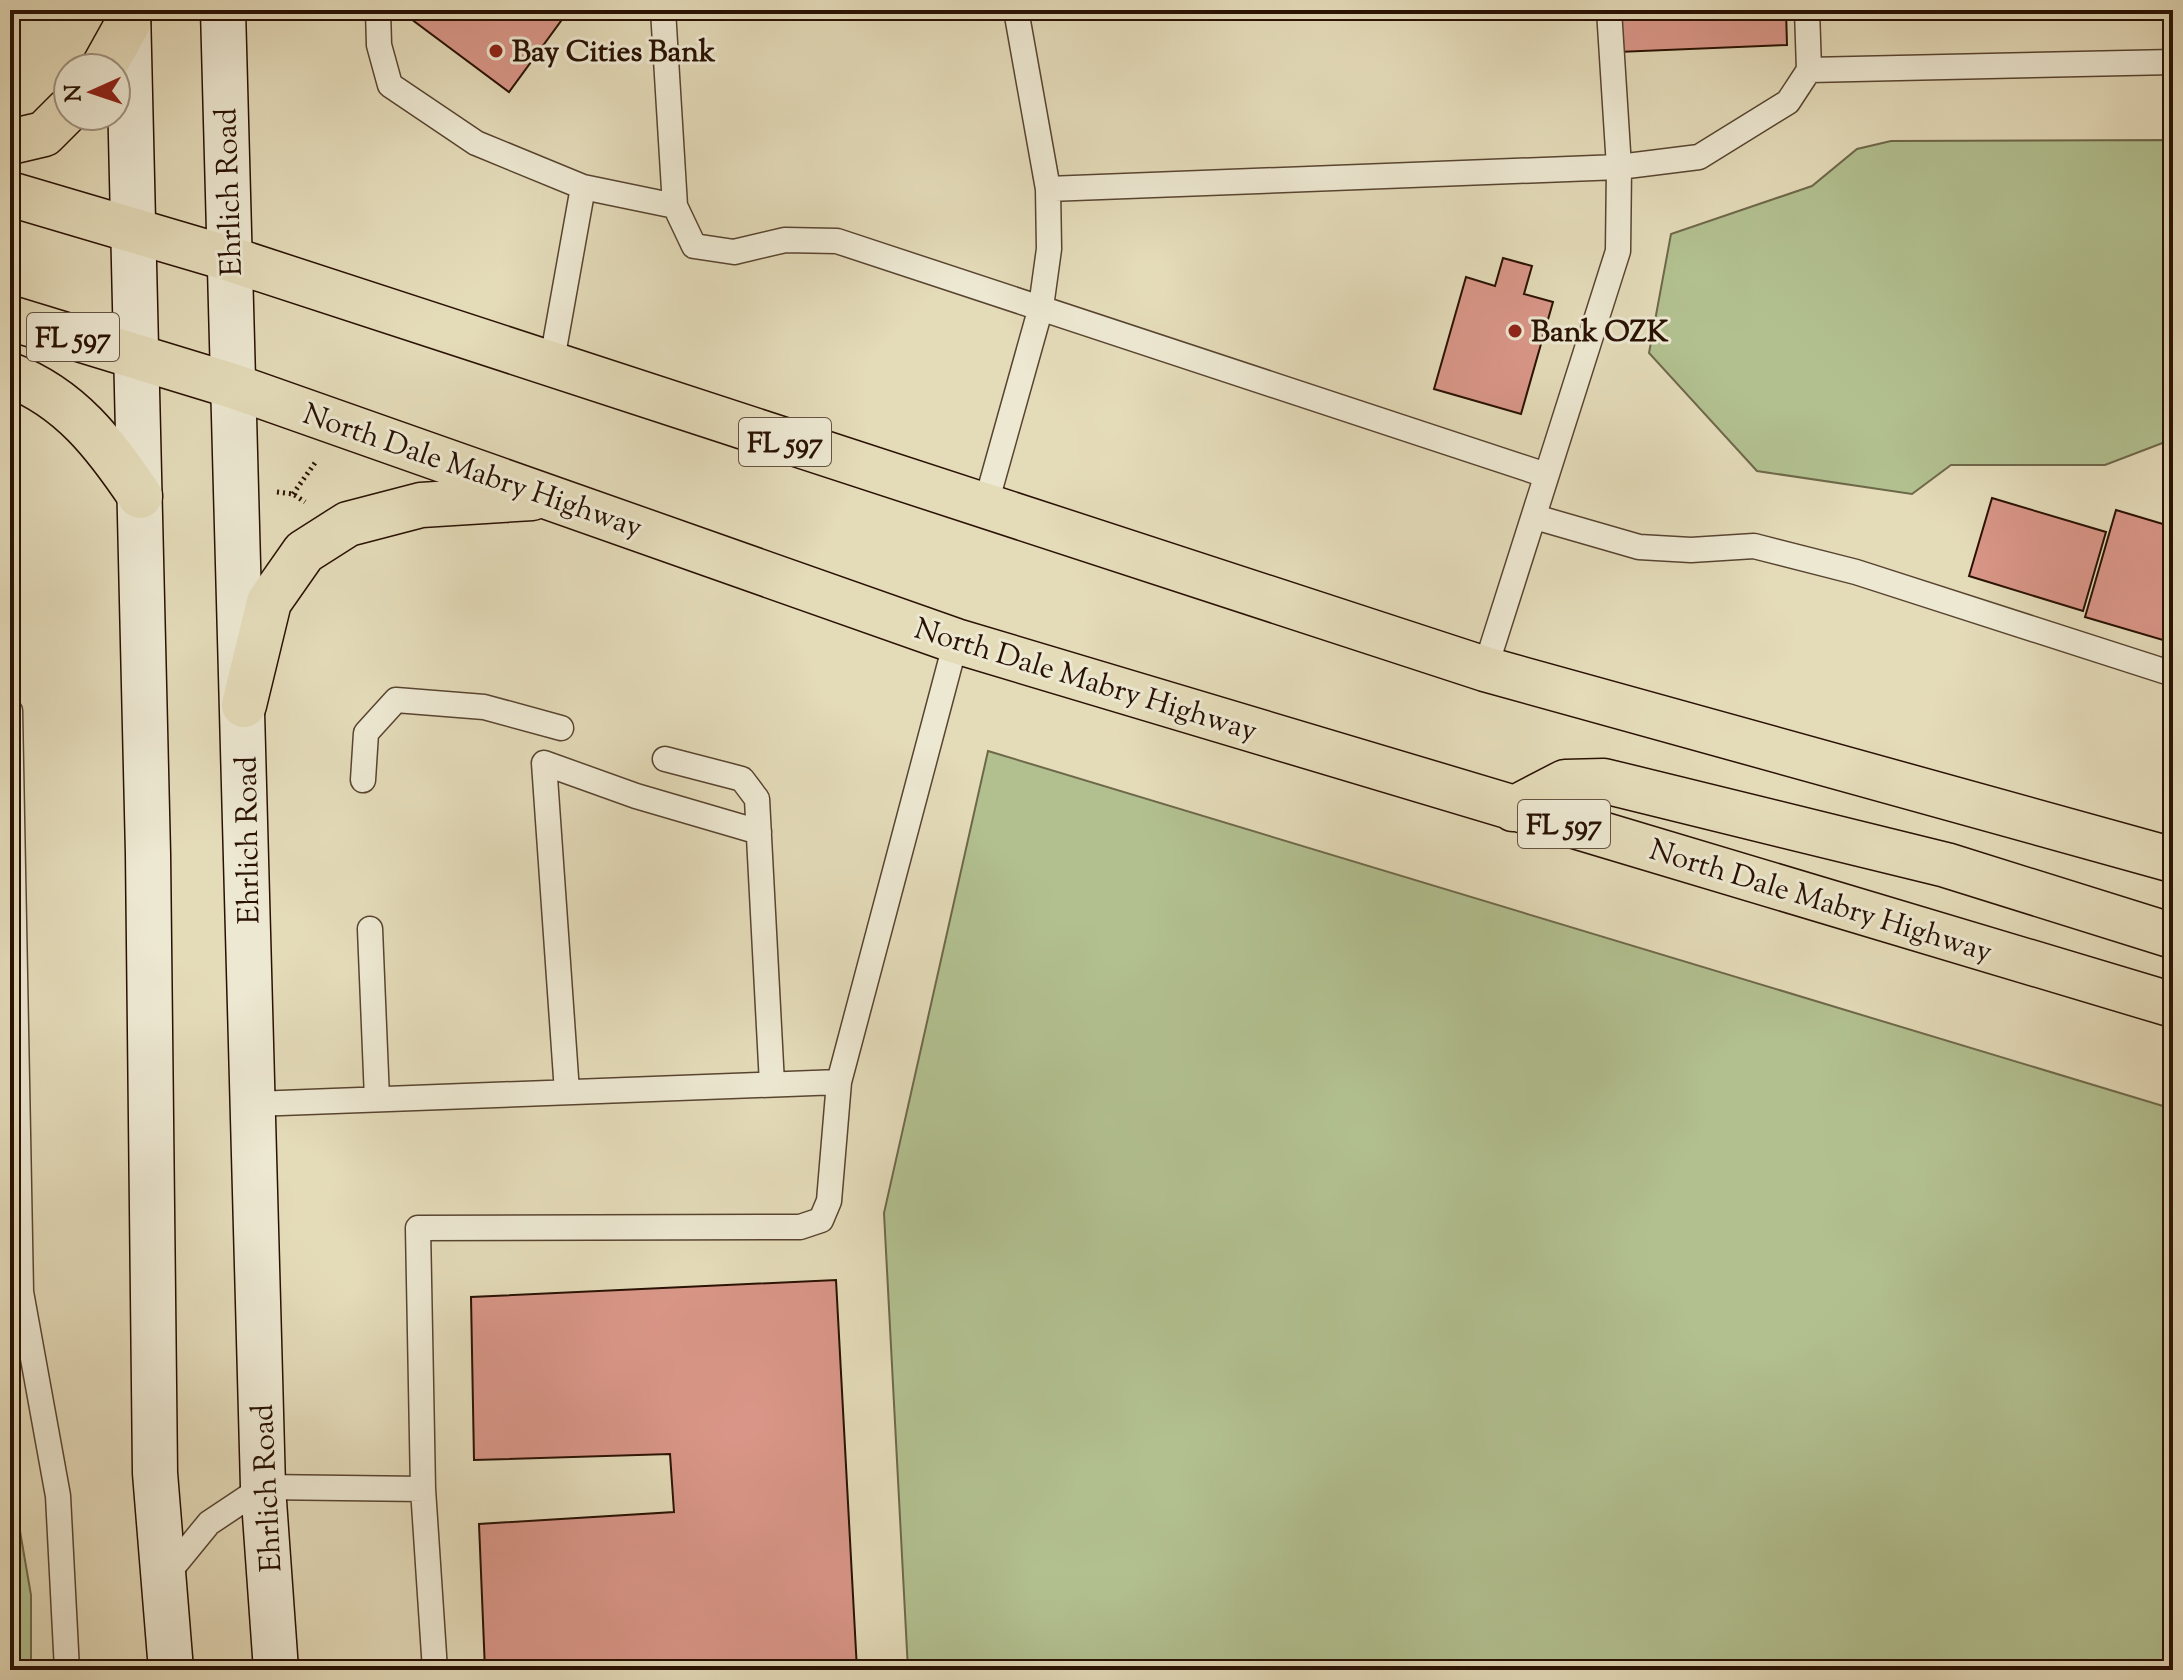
<svg xmlns="http://www.w3.org/2000/svg" width="2183" height="1680" viewBox="0 0 2183 1680" font-family="'Sorts Mill Goudy',serif">
  <style>
    .green { fill: #b2c090; stroke: #6e684a; stroke-width: 2 }
    .building { fill: #d99688; stroke: #291103; stroke-width: 2 }
    .lines { fill: none; stroke-linecap: round; stroke-linejoin: round }
    .lane-casing { stroke: #584430; stroke-width: 27 }
    .secondary-casing { stroke: #291103; stroke-width: 47 }
    .primary-casing { stroke: #291103; stroke-width: 47 }
    .path { stroke: #291103; stroke-width: 5; stroke-dasharray: 2 4; stroke-linecap: butt }
    .lane { stroke: #ede8d2; stroke-width: 24 }
    .secondary { stroke: #ede8d2; stroke-width: 44 }
    .primary { stroke: #e4dbb9; stroke-width: 44 }
    .poi-dot { fill: #8f2418; stroke: #ede8d2; stroke-width: 3 }
    .labels { text-anchor: middle; stroke-width: 6; stroke-linejoin: round; paint-order: stroke }
    .shield { fill: #ede8d2; stroke: #645241; stroke-width: 2 }
    .shield-label { font-size: 28px; font-weight: bold; fill: #291103 }
    .poi-label { font-size: 30px; font-weight: bold; fill: #291103; stroke: #ede8d2; text-anchor: start }
    .street-label { font-size: 30px; fill: #291103; stroke: #ede8d2 }
  </style>
  <rect width="100%" height="100%" fill="#e4dbb9"/>
  <filter id="stains"><feTurbulence type="fractalNoise" baseFrequency=".0025" numOctaves="4"/><feColorMatrix values="0 0 0 0 .2 0 0 0 0 .09 0 0 0 0 .02 0 0 0 .5 -.17"/></filter>
  <radialGradient id="worn" r=".72"><stop offset=".6" stop-color="#630" stop-opacity="0"/><stop offset="1" stop-color="#630" stop-opacity=".3"/></radialGradient>
  <!-- green -->
  <path class="green" d="M 2173,140 L 2173,439 L 2105,465 L 1951,465 L 1912,494 L 1757,471 L 1649,353 L 1671,234 L 1812,186 L 1857,149 L 1891,141 Z
    M 988,751 L 2173,1109 L 2173,1670 L 908,1670 L 884,1213 Z
    M 10,1473 L 31,1595 L 31,1670 L 10,1670 Z"/>
  <!-- building -->
  <path class="building" d="M 399,10 L 569,10 L 509,92 Z
    M 1617,10 L 1786,10 L 1787,45 L 1618,52 Z
    M 1503,258 L 1532,266 L 1524,294 L 1553,302 L 1521,414 L 1434,389 L 1466,277 L 1495,286 Z
    M 1992,498 L 2106,532 L 2083,611 L 1969,576 Z
    M 2116,510 L 2173,527 L 2173,643 L 2085,617 Z
    M 836,1280 L 857,1670 L 485,1670 L 479,1524 L 674,1512 L 670,1454 L 474,1460 L 471,1297 Z"/>
  <g class="lines">
    <!-- lane casing -->
    <g class="lane-casing">
      <path id="lane" d="M 378,10 L 379,45 L 390,85 L 476,143 L 583,187 L 675,206
        M 663,10 L 675,206 L 694,246 L 734,252 L 785,240 L 837,241 L 1546,475
        M 1809,70 L 2173,62
        M 1048,189 L 1619,167 L 1699,157 L 1788,102 L 1809,70 L 1807,10
        M 551,366 L 583,187
        M 985,507 L 1041,307 L 1049,249 L 1048,189 L 1016,10
        M 1535,517 L 1639,547 L 1691,550 L 1754,546 L 1856,572 L 2173,674
        M 1485,669 L 1618,251 L 1619,167 L 1609,10
        M 10,711 L 21,1292 L 58,1496 L 67,1670
        M 665,759 L 742,779 L 757,799 L 772,1084
        M 363,780 L 366,733 L 396,700 L 484,707 L 561,728
        M 370,929 L 377,1099
        M 567,1092 L 544,763 L 636,796 L 759,832
        M 254,1104 L 839,1082 L 956,641
        M 164,1578 L 209,1523 L 263,1487 L 423,1489
        M 435,1670 L 423,1489 L 418,1228 L 800,1227 L 821,1220 L 829,1201 L 839,1082"/>
    </g>
    <!-- secondary casing -->
    <g class="secondary-casing">
      <path id="secondary" d="M 128,10 L 148,854 L 155,1473 L 171,1670
        M 223,10 L 263,1487 L 276,1670"/>
    </g>
    <!-- primary casing -->
    <g class="primary-casing">
      <path id="primary" d="M 103,68 L 128,23
        M 10,142 L 44,134 L 68,110
        M 10,194 L 230,259 L 1485,669 L 2173,860
        M 10,318 L 236,387 L 956,641 L 2173,1005
        M 10,375 C 70,398 105,444 140,496
        M 244,705 L 269,602 L 304,552 L 348,524 L 421,505 L 532,498
        M 1513,809 L 1565,782 L 1604,781 L 1946,865 L 2173,936"/>
    </g>
    <!-- path -->
    <path class="path" d="M 277,492 L 293,494 L 305,502
      M 293,494 L 317,460"/>
    <!-- lane -->
    <use href="#lane" class="lane"/>
    <!-- secondary -->
    <use href="#secondary" class="secondary"/>
    <!-- primary -->
    <use href="#primary" class="primary"/>
  </g>
  <!-- markers -->
  <g class="poi-dot">
    <circle cx="496" cy="51" r="8"/>
    <circle cx="1515" cy="331" r="8"/>
  </g>
  <g class="labels">
    <!-- shield labels -->
    <g class="shield">
      <rect x="27" y="313" width="92" height="48" rx="6"/>
      <rect x="739" y="418" width="92" height="48" rx="6"/>
      <rect x="1518" y="800" width="92" height="48" rx="6"/>
    </g>
    <g class="shield-label">
      <text x="73" y="347">FL 597</text>
      <text x="785" y="452">FL 597</text>
      <text x="1564" y="834">FL 597</text>
    </g>
    <!-- poi labels -->
    <g class="poi-label">
      <text x="512" y="61">Bay Cities Bank</text>
      <text x="1531" y="341">Bank OZK</text>
    </g>
    <!-- street labels -->
    <g class="street-label">
      <text transform="translate(228 192) rotate(-92)" y="10">Ehrlich Road</text>
      <text transform="translate(473 470) rotate(19)" y="10">North Dale Mabry Highway</text>
      <text transform="translate(1086 679) rotate(17)" y="10">North Dale Mabry Highway</text>
      <text transform="translate(247 840) rotate(-91)" y="10">Ehrlich Road</text>
      <text transform="translate(1821 900) rotate(17)" y="10">North Dale Mabry Highway</text>
      <text transform="translate(266 1488) rotate(-93)" y="10">Ehrlich Road</text>
    </g>
  </g>
  <!-- margin -->
  <rect width="2183" height="1680" fill="none" stroke="#e4dbb9" stroke-width="40"/>
  <rect x="12" y="12" width="2159" height="1656" fill="none" stroke="#291103" stroke-width="4"/>
  <rect x="20" y="20" width="2143" height="1640" fill="none" stroke="#291103" stroke-width="2"/>
  <!-- north arrow -->
  <g transform="translate(92 92) rotate(267)"><circle r="38" fill="#ede8d2" stroke="#9f927f" stroke-width="2"/>
  <path d="M0-6L14 30L0 20L-14 30Z" fill="#8f2418"/>
  <text y="-12" font-size="22" font-weight="bold" text-anchor="middle" fill="#291103">N</text>
  </g>
  <rect width="100%" height="100%" filter="url(#stains)"/>
  <rect width="100%" height="100%" fill="url(#worn)"/>
</svg>
